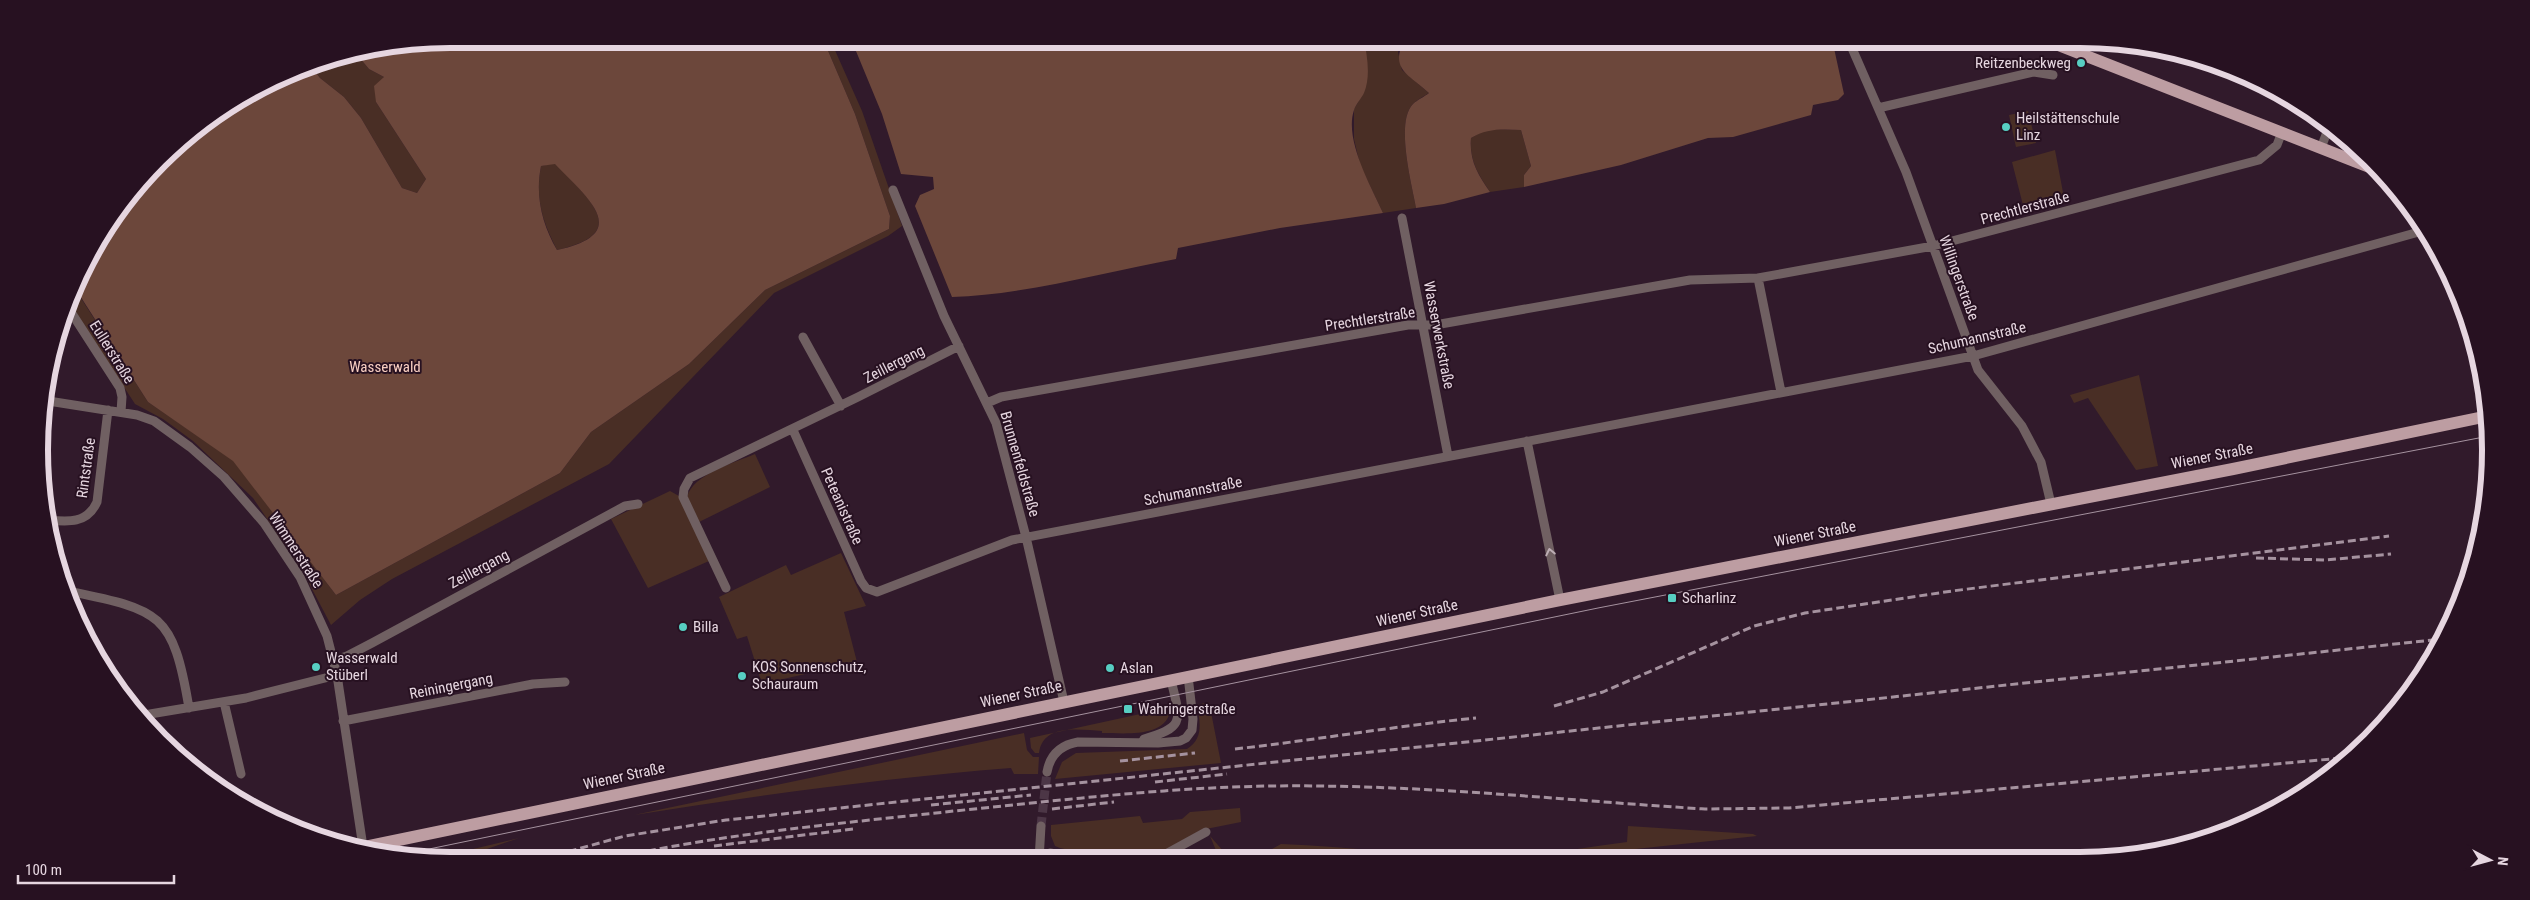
<svg xmlns="http://www.w3.org/2000/svg" width="2530" height="900" viewBox="0 0 2530 900" font-family="'Roboto Condensed',sans-serif">
  <style>
    .green { fill: #492e25 }
    .forest { fill: #6c473b; fill-rule: evenodd }
    .lines { fill: none; stroke-linecap: round; stroke-linejoin: round }
    .street-tunnel { stroke: #4c3646; stroke-width: 9; stroke-dasharray: 9 4.5; stroke-linecap: butt }
    .street { stroke: #706062; stroke-width: 9 }
    .primary { stroke: #bd9da2; stroke-width: 12 }
    .tram { stroke: #a5929f; stroke-width: 1 }
    .rail { stroke: #a5929f; stroke-width: 3; stroke-dasharray: 8 4; stroke-linecap: butt }
    .oneway { stroke: #bdadb4 }
    .poi-dot { fill: #57cec2; stroke: #271121; stroke-width: 2 }
    .labels { text-anchor: middle; stroke-width: 4; stroke-linejoin: round; paint-order: stroke }
    .poi-label { font-size: 15px; fill: #e6d6e0; stroke: #271121; text-anchor: start }
    .street-label { font-size: 15px; fill: #e6d6e0; stroke: #271121 }
    .park-label { font-size: 15px; fill: #f9cfc2; stroke: #271121 }
    .rim { fill: none; stroke: #e6d6e0; stroke-width: 6 }
  </style>
  <rect width="100%" height="100%" fill="#311a2b"/>
  <!-- green -->
  <path class="green" d="M 823,39 L 830,39 L 862,111 L 902,226 L 888,236 L 774,293 L 609,464 L 392,579 L 360,600 L 331,625 L 303,572 L 253,498 L 193,441 L 163,419 L 135,404 L 70,304 L 75,289 L 148,402 L 233,460 L 336,595 L 560,473 L 591,432 L 689,364 L 765,290 L 889,229 L 890,216 L 855,114 Z
    M 1364,39 L 1405,39 L 1398,52 L 1402,70 L 1429,93 C 1424,96 1417,100 1413,104 C 1395,122 1412,185 1416,208 L 1383,213 L 1360,165 L 1354,139 L 1354,109 L 1364,92 Z
    M 354,51 L 369,69 L 384,77 L 376,102 L 426,179 L 417,193 L 402,188 L 361,118 L 344,97 L 320,78 L 310,65 Z
    M 2028,111 L 2036,143 L 2016,147 L 2009,115 Z
    M 1493,129 L 1521,130 L 1531,166 L 1524,175 L 1524,187 L 1490,192 C 1478,174 1469,160 1471,138 L 1481,132 Z
    M 2055,150 L 2065,203 L 2025,213 L 2012,162 Z
    M 555,163 C 586,197 635,233 557,250 C 542,221 535,198 541,166 Z
    M 2139,375 L 2158,466 L 2136,470 L 2088,398 L 2074,403 L 2070,395 Z
    M 755,454 L 770,487 L 697,523 L 687,497 C 693,474 734,463 755,454 Z
    M 670,491 L 679,496 L 709,561 L 648,588 L 611,519 Z
    M 841,553 L 866,606 L 844,612 L 857,662 L 762,684 L 747,636 L 737,639 L 719,597 L 786,565 L 791,575 Z
    M 1209,702 L 1221,763 L 1055,779 L 1062,762 L 1076,753 L 1187,749 C 1204,738 1200,722 1197,705 Z
    M 1168,708 L 1170,712 C 1164,738 1124,733 1102,733 L 1102,731 C 1080,730 1043,723 1039,753 L 1035,753 L 1031,748 L 1030,738 Z
    M 1024,733 L 1027,750 L 1033,757 L 1039,757 L 1038,774 L 1014,774 L 1011,768 C 885,778 759,795 634,815 Z
    M 1240,808 L 1241,822 L 1201,830 L 1147,860 L 1113,860 L 1060,848 L 1055,846 L 1051,836 L 1051,825 L 1140,816 L 1143,823 L 1182,819 L 1190,812 Z
    M 1628,826 L 1753,834 L 1757,836 L 1542,859 L 1269,860 L 1272,849 L 1281,844 C 1350,846 1418,857 1486,857 C 1533,857 1580,848 1627,842 Z
    M 1210,836 L 1231,860 L 1220,860 Z
    M 519,838 L 452,861 L 431,859 Z"/>
  <!-- forest -->
  <path class="forest" d="M 450,39 L 823,39 L 855,114 L 890,216 L 889,229 L 765,290 L 689,364 L 591,432 L 560,473 L 336,595 L 233,461 L 148,402 L 75,288 L 81,268 L 124,199 L 179,141 L 293,70 L 310,65 L 320,78 L 344,97 L 361,118 L 402,188 L 417,193 L 426,179 L 376,102 L 374,86 L 384,77 L 369,69 L 354,51 L 370,47 ZM 555,164 C 586,197 635,233 557,250 C 542,224 535,196 541,166 Z
    M 851,39 L 1364,39 C 1367,56 1371,76 1364,93 C 1361,99 1356,104 1354,110 C 1344,140 1371,186 1383,213 L 1280,228 L 1178,248 L 1176,259 C 1105,272 1024,295 952,297 L 915,206 L 920,195 L 934,189 L 933,177 L 901,174 L 882,114 Z
    M 1405,39 L 1832,39 L 1844,94 L 1838,100 L 1813,105 L 1811,115 L 1733,137 L 1708,138 L 1621,165 L 1524,187 L 1524,175 L 1531,166 L 1521,130 C 1502,129 1487,128 1471,138 C 1469,160 1478,175 1490,192 L 1444,204 L 1416,208 C 1412,185 1395,122 1413,104 C 1417,100 1424,97 1429,93 C 1408,74 1389,69 1405,39 Z"/>
  <g class="lines">
    <!-- street-tunnel -->
    <path class="street-tunnel" d="M 1041,826 L 1047,772"/>
    <!-- street -->
    <path class="street" d="M 1848,39 L 1906,172 L 1978,370 L 2022,426 L 2041,462 L 2051,504
      M 1878,108 L 2034,72 L 2053,75
      M 2321,148 L 2330,124
      M 893,190 L 944,316 L 996,423 L 1026,537 L 1064,702
      M 1402,218 L 1448,456
      M 1758,278 L 1781,392
      M 69,309 L 120,388 L 122,397 L 121,412
      M 803,337 L 841,406
      M 42,400 L 137,415 L 154,421 L 190,447 L 224,477 L 264,523 L 300,577 L 327,636 L 337,675 L 363,847
      M 987,403 L 1001,397 L 1408,325 L 1435,325 L 1690,280 L 1758,278 L 1933,246 L 2259,160 L 2277,145 L 2282,132
      M 793,430 L 861,581 L 866,588 L 877,592 L 1012,540 L 1973,356 L 2426,230
      M 1527,441 L 1560,600
      M 47,520 C 68,522 87,524 97,502 L 108,410
      M 726,588 L 683,497 L 684,489 L 690,478 L 858,397 L 959,346
      M 68,591 C 160,610 173,612 189,708
      M 334,660 L 347,656 L 372,643 L 625,506 L 638,504
      M 224,702 L 241,774
      M 138,716 L 246,698 L 337,675
      M 343,721 L 533,684 L 565,682
      M 1144,739 C 1187,727 1180,719 1171,680
      M 1047,772 C 1050,755 1061,745 1078,742 L 1158,743 L 1180,741 L 1186,738 L 1192,730 L 1193,719 L 1188,676
      M 1036,860 L 1039,856 L 1050,853 L 1093,860
      M 1039,860 L 1041,826
      M 1155,860 L 1206,832"/>
    <!-- primary -->
    <path class="primary" d="M 2043,39 L 2382,172
      M 355,849 L 1560,600 L 2233,469 L 2488,416"/>
    <!-- tram -->
    <path class="tram" d="M 400,855 L 1598,608 L 2489,436"/>
    <!-- rail -->
    <path class="rail" d="M 2256,558 L 2325,560 L 2391,554
      M 1554,706 L 1603,692 L 1754,626 L 1805,613 L 1952,591 L 2389,536
      M 1235,749 C 1316,740 1395,726 1476,718
      M 1120,761 L 1195,753
      M 1155,782 L 1227,774
      M 931,805 L 1031,795
      M 1052,809 L 1114,802
      M 714,846 L 853,829
      M 534,861 L 625,836 L 726,820 L 2443,639
      M 601,861 C 717,834 836,824 954,811 C 1074,799 1194,784 1315,786 C 1445,787 1575,801 1705,809 L 1789,808 L 2353,757"/>
  </g>
  <!-- one-way arrows -->
  <defs><path id="oneway-chevron" d="M-2-3.5L2.5 0L-2 3.5" fill="none" stroke-width="1.6" stroke-linecap="round" stroke-linejoin="round" transform="scale(1.25)"/></defs>
  <use class="oneway" href="#oneway-chevron" transform="translate(1550 552) rotate(-102)"/>
  <!-- markers -->
  <g class="poi-dot">
    <circle cx="2081" cy="63" r="5"/>
    <circle cx="2006" cy="127" r="5"/>
    <rect x="1667" y="593" width="10" height="10" rx="2.5"/>
    <circle cx="683" cy="627" r="5"/>
    <circle cx="316" cy="667" r="5"/>
    <circle cx="1110" cy="668" r="5"/>
    <circle cx="742" cy="676" r="5"/>
    <rect x="1123" y="704" width="10" height="10" rx="2.5"/>
  </g>
  <g class="labels">
    <!-- poi labels -->
    <g class="poi-label">
      <text x="2071" y="68" text-anchor="end">Reitzenbeckweg</text>
      <text x="2016" y="123">Heilstättenschule<tspan x="2016" dy="17">Linz</tspan></text>
      <text x="1682" y="603">Scharlinz</text>
      <text x="693" y="632">Billa</text>
      <text x="326" y="663">Wasserwald<tspan x="326" dy="17">Stüberl</tspan></text>
      <text x="752" y="672">KOS Sonnenschutz,<tspan x="752" dy="17">Schauraum</tspan></text>
      <text x="1120" y="673">Aslan</text>
      <text x="1138" y="714">Wahringerstraße</text>
    </g>
    <!-- street labels -->
    <g class="street-label">
      <text transform="translate(2025 208) rotate(-15)" y="5">Prechtlerstraße</text>
      <text transform="translate(1959 278) rotate(70)" y="5">Willingerstraße</text>
      <text transform="translate(1370 319) rotate(-9)" y="5">Prechtlerstraße</text>
      <text transform="translate(1439 335) rotate(79)" y="5">Wasserwerkstraße</text>
      <text transform="translate(1977 338) rotate(-13)" y="5">Schumannstraße</text>
      <text transform="translate(112 352) rotate(58)" y="5">Eullerstraße</text>
      <text transform="translate(894 364) rotate(-27)" y="5">Zeillergang</text>
      <text transform="translate(2212 456) rotate(-11)" y="5">Wiener Straße</text>
      <text transform="translate(1020 464) rotate(74)" y="5">Brunnenfeldstraße</text>
      <text transform="translate(86 468) rotate(-82)" y="5">Rintstraße</text>
      <text transform="translate(1193 491) rotate(-11)" y="5">Schumannstraße</text>
      <text transform="translate(842 506) rotate(66)" y="5">Peteanistraße</text>
      <text transform="translate(1815 534) rotate(-11)" y="5">Wiener Straße</text>
      <text transform="translate(296 550) rotate(57)" y="5">Wimmerstraße</text>
      <text transform="translate(479 569) rotate(-28)" y="5">Zeillergang</text>
      <text transform="translate(1417 613) rotate(-12)" y="5">Wiener Straße</text>
      <text transform="translate(451 686) rotate(-11)" y="5">Reiningergang</text>
      <text transform="translate(1021 694) rotate(-12)" y="5">Wiener Straße</text>
      <text transform="translate(624 776) rotate(-12)" y="5">Wiener Straße</text>
    </g>
    <!-- park labels -->
    <g class="park-label">
      <text x="385" y="372">Wasserwald</text>
    </g>
  </g>
  <!-- crop -->
  <path d="M0 0H2530V900H0ZM450 48H2080A402 402 0 0 1 2482 450V450A402 402 0 0 1 2080 852H450A402 402 0 0 1 48 450V450A402 402 0 0 1 450 48Z" fill="#271121" fill-rule="evenodd"/>
  <path class="rim" d="M450 48H2080A402 402 0 0 1 2482 450V450A402 402 0 0 1 2080 852H450A402 402 0 0 1 48 450V450A402 402 0 0 1 450 48Z"/>
  <!-- north arrow -->
  <g transform="translate(2490 860) rotate(96)" stroke="#271121" stroke-width="4" paint-order="stroke">
  <path d="M0-4L9 19L0 12L-9 19Z" fill="#e6d6e0"/>
  <text y="-8" font-size="14" font-weight="bold" text-anchor="middle" fill="#e6d6e0">N</text>
  </g>
  <!-- scale -->
  <path d="M18 875v8h156v-8" fill="none" stroke="#e6d6e0" stroke-width="2.5"/>
  <text x="25" y="875" font-size="15" fill="#e6d6e0" stroke="#271121" stroke-width="4" paint-order="stroke">100 m</text>
</svg>
